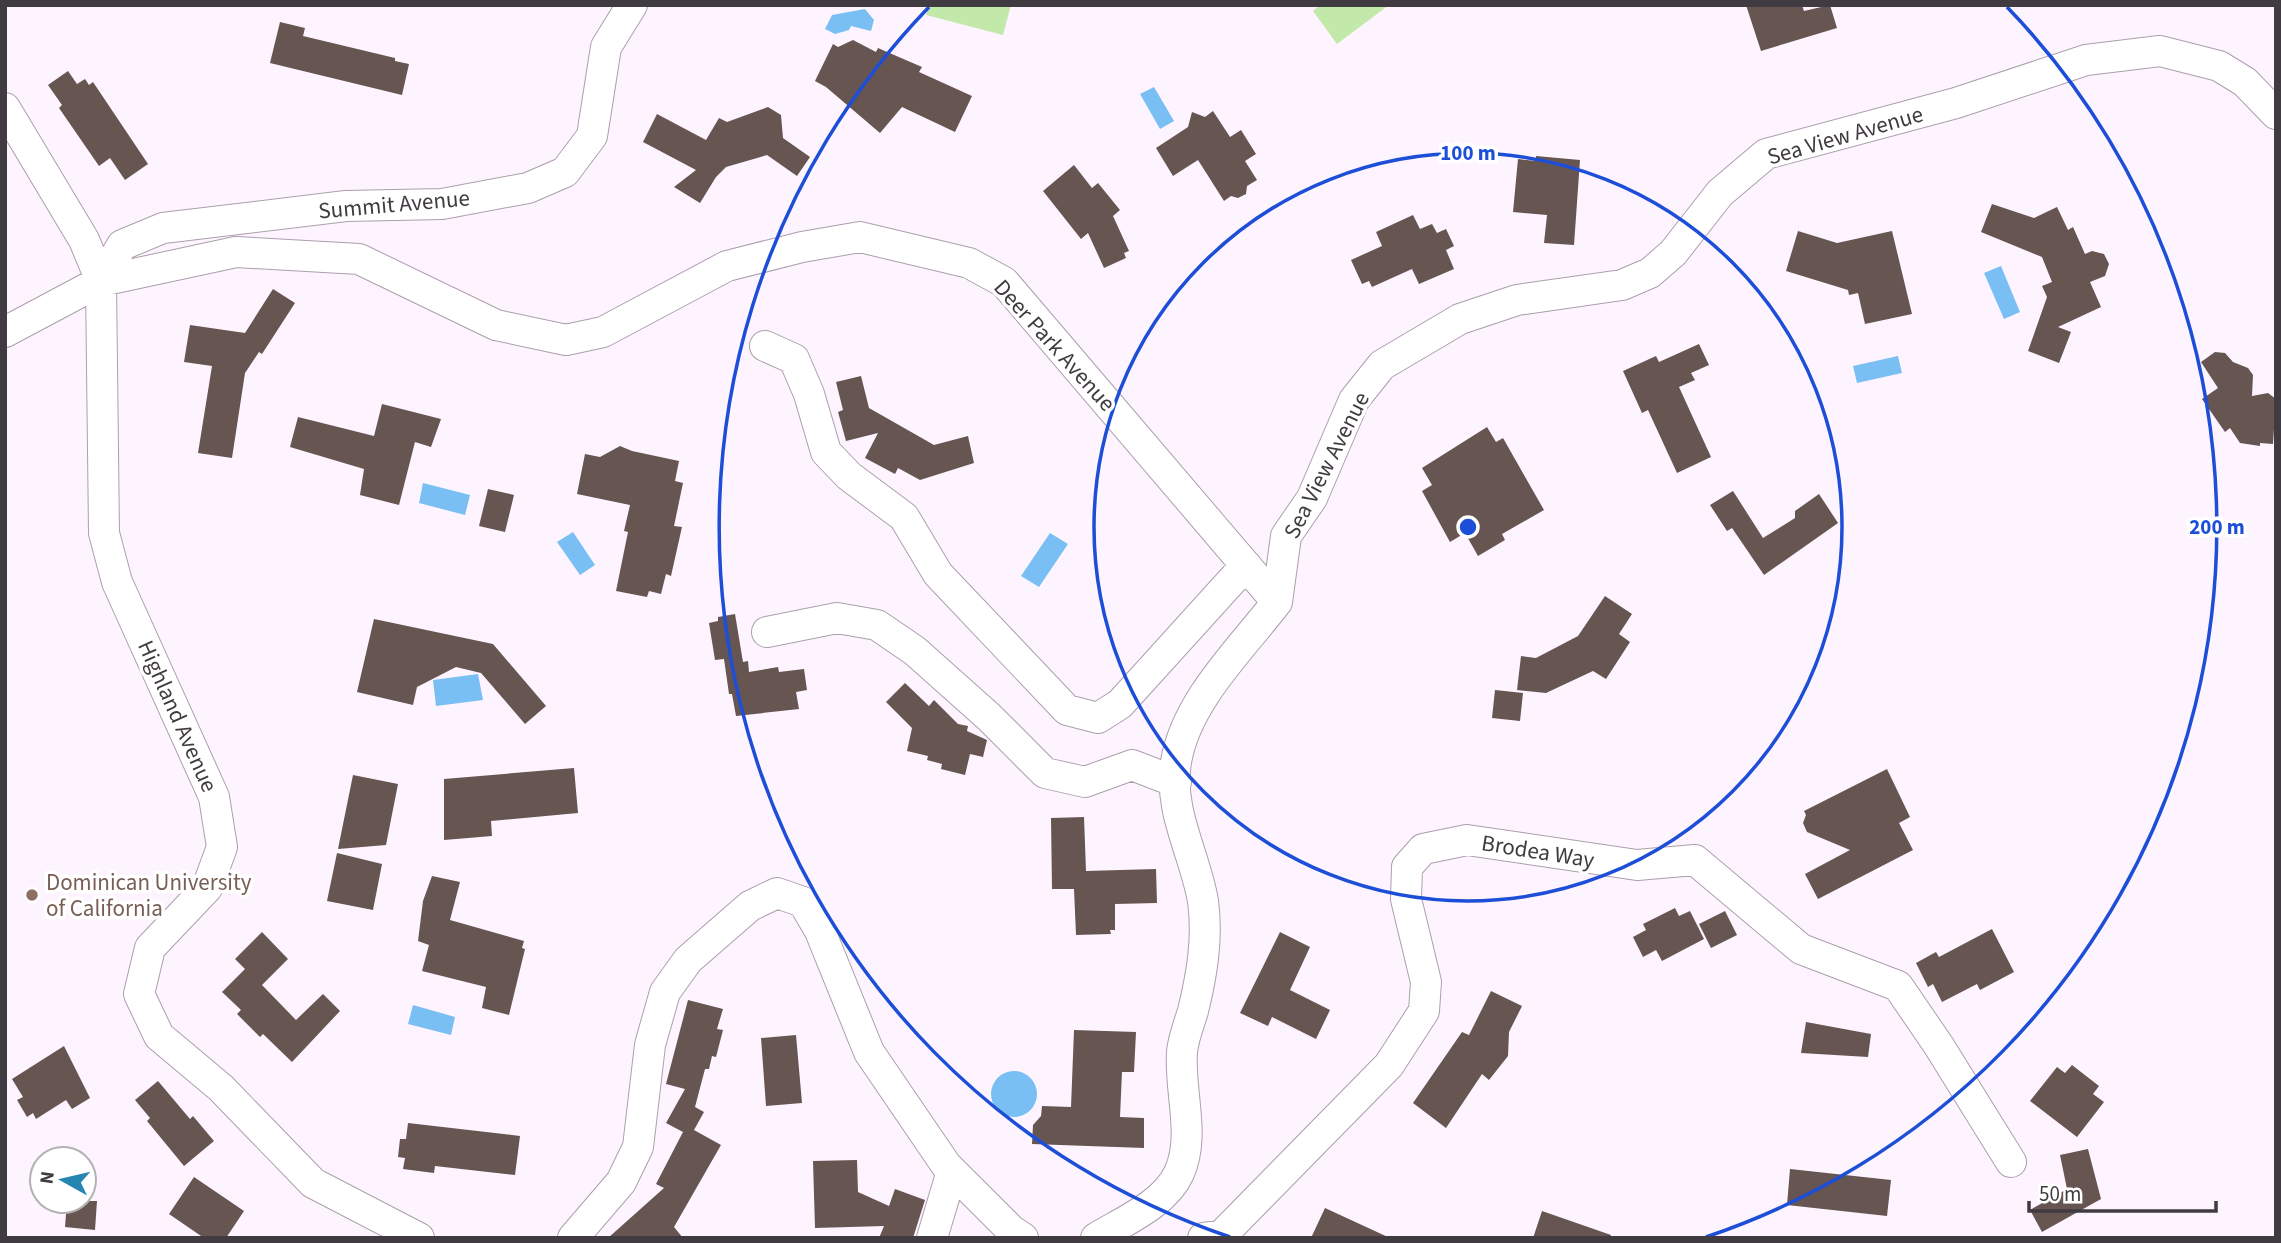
<svg xmlns="http://www.w3.org/2000/svg" width="2281" height="1243" viewBox="0 0 2281 1243" font-family="'Source Sans 3',sans-serif">
  <style>
    .green { fill: #c2e9a9 }
    .water { fill: #79bff3 }
    .building { fill: #665551 }
    .lines { fill: none; stroke-linecap: round; stroke-linejoin: round }
    .minor-casing { stroke: #ab9fac; stroke-width: 32 }
    .minor { stroke: #fff; stroke-width: 30 }
    .ring { fill: none; stroke: #1d4ed8; stroke-width: 3.5 }
    .education-dot { fill: #8d6e63; stroke: #fff; stroke-width: 2.5 }
    .labels { text-anchor: middle; stroke-width: 7; stroke-linejoin: round; paint-order: stroke }
    .street-label { font-size: 23px; fill: #403b40; stroke: #fff }
    .education-label { font-size: 23px; fill: #785e54; stroke: #fff; text-anchor: start }
    .centre { fill: #1d4ed8; stroke: #fff; stroke-width: 3.5 }
    .ring-label { font-size: 21px; text-anchor: middle; font-weight: bold; fill: #1d4ed8; stroke: #fff; stroke-width: 7; stroke-linejoin: round; paint-order: stroke }
  </style>
  <rect width="100%" height="100%" fill="#fef4ff"/>
  <!-- green -->
  <path class="green" d="M 929,5 L 1011,5 L 1003,35 L 926,15 Z
    M 1320,5 L 1389,5 L 1337,44 L 1313,11 Z"/>
  <!-- water -->
  <path class="water" d="M 865,9 L 874,20 L 871,31 L 851,26 L 849,30 L 835,34 L 825,29 L 832,15 Z
    M 1154,87 L 1174,121 L 1160,129 L 1140,94 Z
    M 2001,266 L 2020,312 L 2004,319 L 1984,273 Z
    M 1898,356 L 1902,373 L 1857,383 L 1853,366 Z
    M 423,483 L 470,495 L 465,515 L 419,503 Z
    M 573,532 L 595,565 L 580,575 L 557,542 Z
    M 1050,533 L 1068,544 L 1039,587 L 1021,576 Z
    M 478,674 L 483,700 L 436,706 L 433,680 Z
    M 413,1005 L 455,1017 L 451,1035 L 408,1024 Z
    M991 1094a23 23 0 1 1 46 0a23 23 0 1 1-46 0Z"/>
  <!-- building -->
  <path class="building" d="M 1746,5 L 1802,5 L 1804,11 L 1830,5 L 1837,28 L 1761,51 Z
    M 280,22 L 305,28 L 303,36 L 395,58 L 395,61 L 409,64 L 402,95 L 270,63 Z
    M 853,40 L 876,52 L 878,48 L 922,67 L 919,72 L 972,96 L 955,132 L 902,107 L 880,133 L 826,87 L 815,81 L 833,44 L 838,47 Z
    M 68,71 L 77,84 L 85,79 L 89,85 L 93,82 L 148,164 L 125,180 L 110,158 L 99,166 L 59,108 L 62,105 L 48,85 Z
    M 768,107 L 781,115 L 783,138 L 810,157 L 797,176 L 767,155 L 726,167 L 716,177 L 700,203 L 674,187 L 696,170 L 643,142 L 657,114 L 706,140 L 719,118 L 727,122 Z
    M 1213,111 L 1230,137 L 1241,130 L 1256,154 L 1245,161 L 1257,180 L 1247,186 L 1246,194 L 1238,198 L 1231,196 L 1224,201 L 1198,160 L 1173,176 L 1156,148 L 1188,127 L 1192,112 L 1205,117 Z
    M 1536,156 L 1580,160 L 1574,245 L 1544,243 L 1547,215 L 1513,212 L 1518,159 L 1536,161 Z
    M 1074,165 L 1092,188 L 1098,183 L 1120,210 L 1113,216 L 1129,251 L 1124,253 L 1126,258 L 1104,268 L 1088,233 L 1081,239 L 1043,191 Z
    M 1992,204 L 2034,218 L 2057,207 L 2068,230 L 2073,227 L 2085,254 L 2092,251 L 2104,254 L 2109,264 L 2105,276 L 2090,282 L 2101,307 L 2058,327 L 2071,332 L 2059,363 L 2028,351 L 2047,297 L 2042,286 L 2052,282 L 2042,257 L 1981,232 Z
    M 1413,215 L 1420,229 L 1432,224 L 1437,233 L 1446,229 L 1454,246 L 1446,250 L 1454,269 L 1419,284 L 1412,269 L 1372,287 L 1369,281 L 1362,284 L 1351,260 L 1382,246 L 1376,232 Z
    M 1798,231 L 1837,243 L 1892,231 L 1912,314 L 1865,324 L 1858,293 L 1849,295 L 1848,290 L 1786,271 Z
    M 273,289 L 295,303 L 262,354 L 259,352 L 245,373 L 232,458 L 198,453 L 212,366 L 184,362 L 190,325 L 245,333 Z
    M 1699,344 L 1709,365 L 1691,373 L 1695,380 L 1679,387 L 1711,457 L 1677,473 L 1648,410 L 1642,413 L 1623,371 L 1656,356 L 1659,362 Z
    M 2215,352 L 2225,353 L 2233,362 L 2248,368 L 2253,375 L 2252,396 L 2268,393 L 2276,399 L 2273,444 L 2260,443 L 2260,446 L 2240,443 L 2230,428 L 2225,432 L 2202,399 L 2218,388 L 2201,362 Z
    M 861,376 L 869,408 L 934,445 L 968,436 L 974,463 L 920,480 L 898,468 L 895,474 L 865,458 L 878,433 L 846,441 L 838,412 L 843,410 L 836,382 Z
    M 382,404 L 441,419 L 431,447 L 415,442 L 399,505 L 360,495 L 364,469 L 290,447 L 298,417 L 374,436 Z
    M 1487,427 L 1496,442 L 1503,438 L 1544,510 L 1502,534 L 1505,540 L 1478,556 L 1465,533 L 1450,542 L 1422,491 L 1432,485 L 1422,468 Z
    M 620,446 L 632,451 L 679,461 L 675,481 L 683,483 L 674,526 L 682,527 L 671,576 L 666,574 L 661,594 L 649,591 L 647,597 L 616,591 L 628,532 L 624,531 L 630,505 L 577,494 L 585,454 L 600,457 Z
    M 488,489 L 514,495 L 505,532 L 479,526 Z
    M 1733,491 L 1763,538 L 1795,518 L 1795,511 L 1819,494 L 1838,523 L 1764,575 L 1732,528 L 1727,531 L 1710,505 Z
    M 1605,596 L 1632,614 L 1619,634 L 1630,642 L 1606,679 L 1593,671 L 1546,693 L 1517,690 L 1521,656 L 1536,658 L 1578,636 Z
    M 735,614 L 743,662 L 748,661 L 749,672 L 778,667 L 779,672 L 804,669 L 807,690 L 796,692 L 799,709 L 736,716 L 732,694 L 729,694 L 724,659 L 715,660 L 709,623 L 718,621 L 718,617 Z
    M 374,619 L 493,644 L 546,706 L 525,724 L 481,673 L 456,667 L 417,687 L 413,705 L 357,692 Z
    M 905,683 L 929,706 L 934,700 L 958,724 L 968,726 L 967,731 L 987,740 L 983,757 L 970,754 L 965,775 L 941,769 L 942,764 L 927,760 L 928,756 L 907,751 L 912,728 L 886,702 Z
    M 1495,690 L 1523,693 L 1520,721 L 1492,718 Z
    M 574,768 L 578,813 L 491,821 L 492,836 L 444,840 L 444,779 Z
    M 1887,769 L 1910,817 L 1899,823 L 1913,850 L 1818,899 L 1805,874 L 1850,850 L 1807,832 L 1803,823 L 1806,815 L 1804,811 Z
    M 353,775 L 398,784 L 386,845 L 338,849 Z
    M 1084,817 L 1086,871 L 1156,869 L 1157,903 L 1115,904 L 1115,930 L 1110,930 L 1111,934 L 1076,935 L 1074,889 L 1052,889 L 1051,818 Z
    M 337,853 L 382,864 L 373,910 L 327,901 Z
    M 432,876 L 460,882 L 450,920 L 524,941 L 522,948 L 525,949 L 509,1015 L 482,1008 L 486,987 L 422,971 L 429,945 L 418,941 L 423,901 Z
    M 1675,908 L 1679,916 L 1690,911 L 1704,939 L 1662,961 L 1656,950 L 1643,957 L 1633,937 L 1646,930 L 1643,924 Z
    M 1725,911 L 1737,935 L 1711,948 L 1699,924 Z
    M 1992,929 L 2014,972 L 1980,990 L 1977,984 L 1942,1002 L 1933,984 L 1928,987 L 1916,963 L 1936,952 L 1939,957 Z
    M 262,932 L 288,959 L 262,985 L 296,1020 L 323,994 L 340,1011 L 292,1062 L 263,1034 L 260,1037 L 237,1014 L 241,1010 L 222,992 L 245,969 L 235,959 Z
    M 1280,932 L 1310,947 L 1290,990 L 1330,1010 L 1316,1039 L 1272,1017 L 1268,1026 L 1240,1013 Z
    M 1491,991 L 1522,1006 L 1509,1032 L 1508,1056 L 1489,1080 L 1482,1074 L 1446,1128 L 1413,1103 L 1462,1032 L 1469,1035 Z
    M 688,1000 L 723,1009 L 717,1029 L 723,1030 L 716,1057 L 712,1056 L 709,1069 L 705,1069 L 695,1107 L 704,1112 L 694,1130 L 721,1145 L 674,1227 L 683,1238 L 608,1238 L 664,1188 L 656,1184 L 683,1132 L 666,1123 L 685,1089 L 666,1084 Z
    M 1806,1022 L 1871,1034 L 1868,1057 L 1801,1053 Z
    M 1074,1030 L 1136,1032 L 1134,1072 L 1122,1072 L 1120,1117 L 1144,1118 L 1144,1148 L 1032,1144 L 1033,1125 L 1041,1116 L 1042,1106 L 1071,1107 Z
    M 796,1035 L 802,1103 L 766,1106 L 761,1038 Z
    M 64,1046 L 90,1098 L 72,1109 L 66,1100 L 36,1119 L 33,1113 L 27,1117 L 17,1100 L 23,1097 L 12,1079 Z
    M 2072,1065 L 2099,1086 L 2093,1094 L 2104,1102 L 2077,1137 L 2030,1101 L 2057,1067 L 2065,1073 Z
    M 158,1081 L 190,1119 L 193,1116 L 214,1141 L 184,1166 L 147,1121 L 150,1118 L 135,1100 Z
    M 408,1123 L 520,1136 L 515,1175 L 435,1166 L 434,1173 L 403,1169 L 405,1158 L 398,1157 L 400,1139 L 406,1139 Z
    M 2088,1149 L 2101,1199 L 2042,1232 L 2030,1210 L 2067,1189 L 2060,1155 Z
    M 857,1160 L 858,1192 L 889,1206 L 895,1189 L 925,1200 L 913,1238 L 879,1238 L 884,1226 L 815,1228 L 813,1161 Z
    M 1790,1169 L 1891,1180 L 1887,1216 L 1787,1205 Z
    M 194,1177 L 244,1211 L 226,1238 L 204,1238 L 169,1214 Z
    M 67,1201 L 97,1201 L 95,1230 L 65,1227 Z
    M 1325,1208 L 1390,1238 L 1311,1238 Z
    M 1542,1211 L 1611,1235 L 1610,1238 L 1533,1238 Z"/>
  <g class="lines">
    <!-- minor casing -->
    <g class="minor-casing">
      <path id="minor" d="M 5,108 L 84,240 L 101,281 L 104,533 L 117,582 L 214,797 L 222,847 L 207,888 L 150,948 L 139,994 L 159,1036 L 221,1088 L 313,1183 L 419,1238
        M 101,281 L 122,245 L 163,228 L 346,206 L 442,204 L 528,188 L 565,172 L 592,136 L 606,47 L 632,5
        M 5,332 L 101,281 L 236,252 L 359,259 L 496,325 L 566,340 L 603,332 L 727,266 L 802,247 L 860,237 L 969,263 L 1004,282 L 1277,602 C 1241,649 1186,701 1176,762 C 1168,811 1195,854 1203,901 C 1208,939 1202,974 1193,1011 C 1189,1024 1183,1039 1182,1052 C 1179,1091 1196,1136 1179,1173 C 1165,1204 1124,1221 1096,1238
        M 765,346 L 794,359 L 809,394 L 826,452 L 849,476 L 904,517 L 938,574 L 1067,710 L 1098,718 L 1120,704 L 1246,565
        M 1277,602 L 1286,536 L 1312,498 L 1354,400 L 1382,365 L 1460,319 L 1517,300 L 1622,285 L 1650,273 L 1673,253 L 1720,193 L 1766,154 L 1956,103 L 2086,60 L 2160,51 L 2219,66 L 2245,82 L 2276,114
        M 767,632 L 837,618 L 877,625 L 915,651 L 989,717 L 1045,773 L 1085,782 L 1132,765 L 1176,782
        M 573,1238 L 621,1182 L 638,1147 L 650,1045 L 665,992 L 688,960 L 750,906 L 777,893 L 803,902 L 820,931 L 869,1052 L 946,1165 L 1011,1230 L 1023,1238
        M 932,1238 L 952,1171
        M 1203,1238 L 1222,1235 L 1389,1065 L 1424,1011 L 1426,982 L 1406,899 L 1407,867 L 1423,849 L 1467,840 L 1637,865 L 1695,860 L 1801,949 L 1898,986 L 1939,1046 L 2011,1162"/>
    </g>
    <!-- minor -->
    <use href="#minor" class="minor"/>
  </g>
  <!-- distance rings -->
  <g class="ring">
    <circle cx="1468" cy="527" r="374"/>
    <path d="M1230 1237A749 749 0 0 1 929 7M2007 7A749 749 0 0 1 1706 1237"/>
  </g>
  <!-- markers -->
  <circle class="education-dot" cx="32" cy="895" r="7"/>
  <g class="labels">
    <!-- street labels -->
    <g class="street-label">
      <text transform="translate(1845 135) rotate(-16)" y="8">Sea View Avenue</text>
      <text transform="translate(394 204) rotate(-5)" y="8">Summit Avenue</text>
      <text transform="translate(1055 345) rotate(48)" y="8">Deer Park Avenue</text>
      <text transform="translate(1326 465) rotate(-63)" y="8">Sea View Avenue</text>
      <text transform="translate(178 716) rotate(66)" y="8">Highland Avenue</text>
      <text transform="translate(1538 851) rotate(9)" y="8">Brodea Way</text>
    </g>
    <!-- education labels -->
    <g class="education-label">
      <text x="46" y="890">Dominican University<tspan x="46" dy="26">of California</tspan></text>
    </g>
  </g>
  <circle cx="1468" cy="527" r="10" class="centre"/>
  <g class="ring-label">
    <text x="1468" y="160">100 m</text>
    <text x="2217" y="534">200 m</text>
  </g>
  <!-- border -->
  <rect width="2281" height="1243" fill="none" stroke="#403b40" stroke-width="14"/>
  <!-- north arrow -->
  <g transform="translate(63 1180) rotate(278)"><circle r="33" fill="#ffffff" stroke="#b3b1b3" stroke-width="2"/>
  <path d="M0-5L12 26L0 18L-12 26Z" fill="#2785b1"/>
  <text y="-10" font-size="19" font-weight="bold" text-anchor="middle" fill="#403b40">N</text>
  </g>
  <!-- scale -->
  <path d="M2029 1201v10h187v-10" fill="none" stroke="#403b40" stroke-width="3.5"/>
  <text x="2039" y="1201" font-size="21" fill="#403b40" stroke="#ffffff" stroke-width="5" paint-order="stroke">50 m</text>
</svg>
